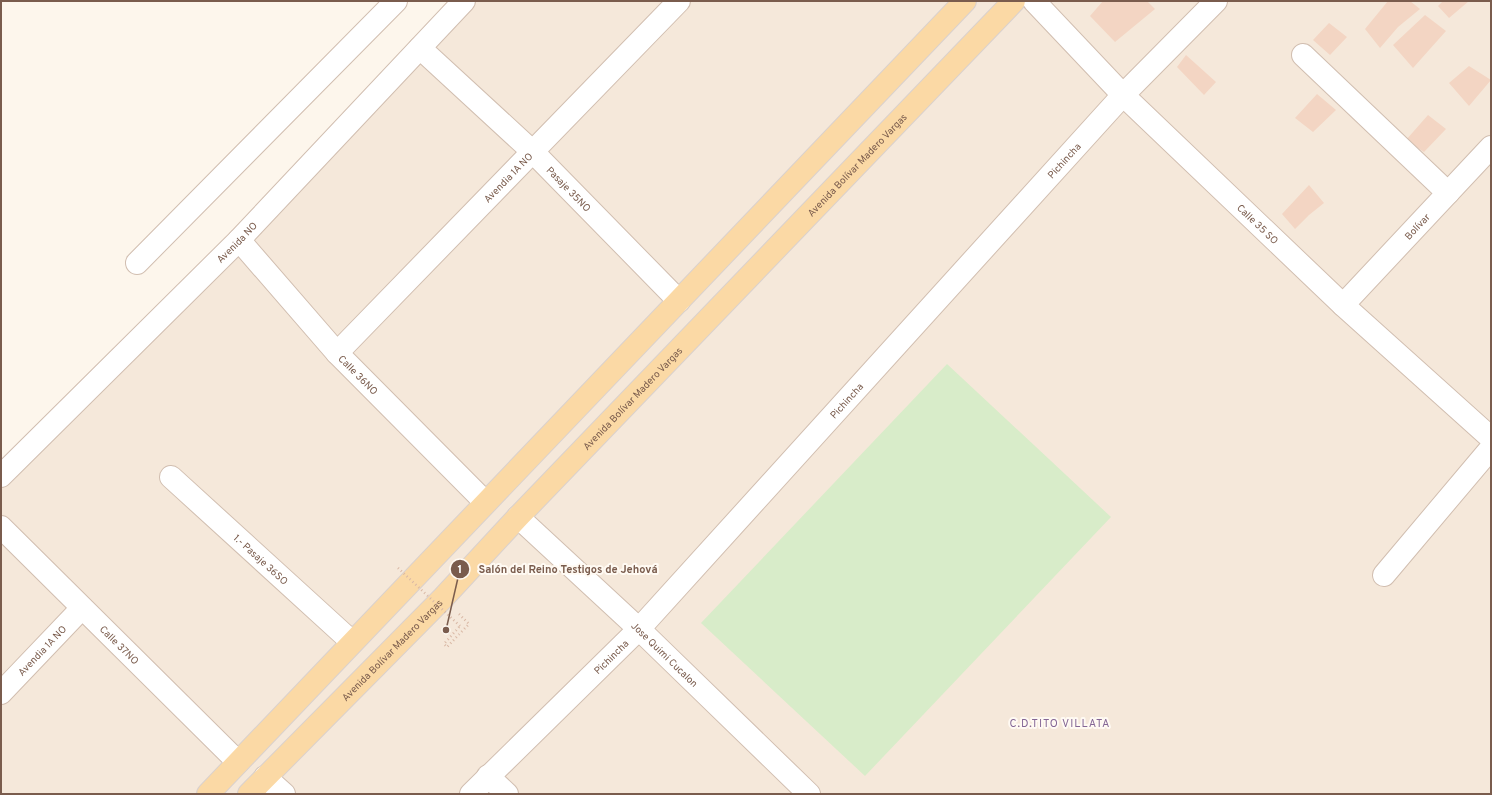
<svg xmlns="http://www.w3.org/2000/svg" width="1492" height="795" viewBox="0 0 1492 795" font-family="Overpass,sans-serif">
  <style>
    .residential { fill: #f5e8da }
    .green { fill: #d8ecc9 }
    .building { fill: #f3d5c3 }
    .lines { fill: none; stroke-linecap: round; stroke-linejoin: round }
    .minor-casing { stroke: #d1beb0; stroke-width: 24 }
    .major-casing { stroke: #dad1cd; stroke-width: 24 }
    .path { stroke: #d9b8a5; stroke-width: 2.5; stroke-dasharray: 1 3; stroke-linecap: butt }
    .minor { stroke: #fff; stroke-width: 22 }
    .major { stroke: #fbd9a5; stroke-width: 22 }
    .path-bridge { stroke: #d9b8a5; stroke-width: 2.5; stroke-dasharray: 1 3; stroke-linecap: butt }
    .labels { text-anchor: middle; stroke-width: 4; stroke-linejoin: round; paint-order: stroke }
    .street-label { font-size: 10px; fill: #7a5c4d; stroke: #fffaf3 }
    .neighbourhood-label { font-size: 11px; letter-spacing: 1px; fill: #846695; stroke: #fffaf3 }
    .leader { fill: none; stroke: #7a5c4d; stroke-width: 1.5 }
    .callout-dot { fill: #7a5c4d; stroke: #fffaf3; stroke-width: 1.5 }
    .mark-label { font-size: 12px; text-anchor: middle; font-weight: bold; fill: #fff }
    .callout-label { font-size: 11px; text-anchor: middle; font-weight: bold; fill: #7a5c4d; stroke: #fffaf3; stroke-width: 4; stroke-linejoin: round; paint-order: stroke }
  </style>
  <rect width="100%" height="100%" fill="#fdf6ec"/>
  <!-- residential -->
  <path class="residential" d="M 468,1 L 1491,1 L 1491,794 L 1,794 L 1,489 Z"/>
  <!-- green -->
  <path class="green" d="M 947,364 L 1111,517 L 865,776 L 701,623 Z"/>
  <!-- building -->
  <path class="building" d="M 1103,1 L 1147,1 L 1155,9 L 1115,42 L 1090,16 Z
    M 1388,1 L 1410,1 L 1420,9 L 1398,27 L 1380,48 L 1365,29 Z
    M 1443,1 L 1469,1 L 1449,18 L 1438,6 Z
    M 1425,15 L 1446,31 L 1413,68 L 1393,45 Z
    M 1329,23 L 1347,37 L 1330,55 L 1313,40 Z
    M 1186,55 L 1216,82 L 1204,95 L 1177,67 Z
    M 1469,66 L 1491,80 L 1469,106 L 1449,83 Z
    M 1317,94 L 1336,110 L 1313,132 L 1295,118 Z
    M 1428,115 L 1446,129 L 1424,152 L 1406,140 Z
    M 1309,185 L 1324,203 L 1309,215 L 1295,229 L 1282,214 Z"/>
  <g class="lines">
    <!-- minor casing -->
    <g class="minor-casing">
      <g id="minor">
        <path id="s1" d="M 1034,1 L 1123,95 L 1343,305 L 1491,438"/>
        <path id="s2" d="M 420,48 L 533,152 L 679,301"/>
        <path d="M 1303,55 L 1448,193"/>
        <path id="s3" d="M 239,240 L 337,353 L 485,502"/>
        <path d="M 137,263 L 396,1"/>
        <path id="s4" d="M 1343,305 L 1491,147"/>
        <path id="s5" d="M 337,353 L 679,1"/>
        <path id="s6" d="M 1,476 L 239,240 L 464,1"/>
        <path id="s7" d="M 171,477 L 352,642"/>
        <path id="s8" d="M 518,517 L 639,629 L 809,794"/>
        <path id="s9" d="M 1,527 L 238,762"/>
        <path d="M 1384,575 L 1491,448"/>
        <path id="s10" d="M 1,693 L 82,608"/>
        <path d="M 488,776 L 507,794"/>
        <path d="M 265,777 L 284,794"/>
        <path id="s11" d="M 471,794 L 639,629 L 1123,95 L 1216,1"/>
      </g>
    </g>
    <!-- major casing -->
    <g class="major-casing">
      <g id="major">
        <path d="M 208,794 L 965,1"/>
        <path id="s12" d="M 249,794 L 443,598 L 518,517 L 1014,1"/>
      </g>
    </g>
    <!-- path -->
    <path class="path" d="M 459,614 L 469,624 L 447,647 L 444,644 L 460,626"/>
    <!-- minor -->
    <use href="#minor" class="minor"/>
    <!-- major -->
    <use href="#major" class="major"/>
    <!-- path-bridge -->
    <path class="path-bridge" d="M 398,568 L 460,626"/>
  </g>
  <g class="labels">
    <!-- street labels -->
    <g class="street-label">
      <text dy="4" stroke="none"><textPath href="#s11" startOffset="868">Pichincha</textPath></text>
      <text dy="4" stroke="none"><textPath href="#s12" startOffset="875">Avenida Bolívar Madero Vargas</textPath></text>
      <text dy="4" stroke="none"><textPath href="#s5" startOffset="245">Avendia 1A NO</textPath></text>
      <text dy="4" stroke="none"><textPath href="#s2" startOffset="205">Pasaje 35NO</textPath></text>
      <text dy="4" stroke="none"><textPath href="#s1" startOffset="316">Calle 35 SO</textPath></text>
      <text dy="4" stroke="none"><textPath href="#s4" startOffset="108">Bolívar</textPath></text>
      <text dy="4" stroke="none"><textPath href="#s6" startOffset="332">Avenida NO</textPath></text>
      <text dy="4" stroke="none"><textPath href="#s3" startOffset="180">Calle 36NO</textPath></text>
      <text dy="4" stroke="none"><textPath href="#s12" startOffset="551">Avenida Bolívar Madero Vargas</textPath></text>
      <text dy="4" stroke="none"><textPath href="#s11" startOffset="544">Pichincha</textPath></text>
      <text dy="4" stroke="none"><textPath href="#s7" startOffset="122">1.- Pasaje 36SO</textPath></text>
      <text dy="4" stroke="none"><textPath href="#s9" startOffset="167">Calle 37NO</textPath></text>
      <text dy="4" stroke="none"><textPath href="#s10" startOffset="59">Avendia 1A NO</textPath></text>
      <text dy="4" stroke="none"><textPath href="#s12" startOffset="203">Avenida Bolívar Madero Vargas</textPath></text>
      <text dy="4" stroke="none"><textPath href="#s8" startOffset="201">Jose Quimi Cucalon</textPath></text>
      <text dy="4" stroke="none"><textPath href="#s11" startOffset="196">Pichincha</textPath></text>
    </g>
    <!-- neighbourhood labels -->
    <g class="neighbourhood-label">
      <text x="1060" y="727">C.D.TITO VILLATA</text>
    </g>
  </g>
  <!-- callouts -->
  <path class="leader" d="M446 630L460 569"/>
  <g class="callout-dot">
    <circle cx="446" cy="630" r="4"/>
    <circle cx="460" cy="569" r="10"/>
  </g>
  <g class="mark-label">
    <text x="460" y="573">1</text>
  </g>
  <g class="callout-label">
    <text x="568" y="573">Salón del Reino Testigos de Jehová</text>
  </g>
  <!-- border -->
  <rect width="1492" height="795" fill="none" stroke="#7a5c4d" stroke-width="4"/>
</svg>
